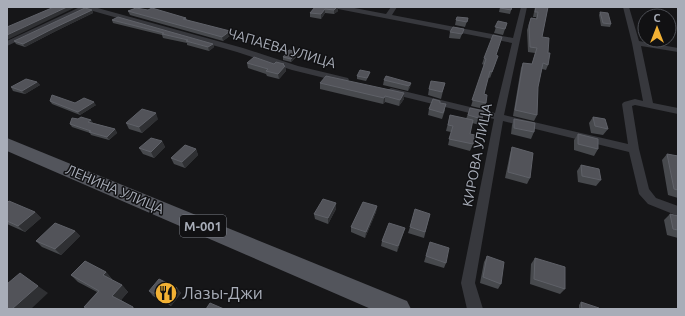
<svg xmlns="http://www.w3.org/2000/svg" width="685" height="316" viewBox="0 0 685 316" font-family="Ubuntu,sans-serif">
  <style>
    .lines { fill: none; stroke-linecap: round; stroke-linejoin: round }
    .minor { fill: #37383d; fill-rule: evenodd }
    .primary { fill: #53555c; fill-rule: evenodd }
    .wall { fill: #47494d }
    .shaded-wall { fill: #2f3033 }
    .building { fill: #525359; stroke: #5f6168 }
    .labels { text-anchor: middle; stroke-width: 3; stroke-linejoin: round; paint-order: stroke }
    .shield { fill: #111113; stroke: #7b7e86; stroke-width: 1 }
    .shield-label { font-size: 13px; font-weight: bold; fill: #a8adb8 }
    .street-label { font-size: 14px; fill: #a8adb8; stroke: #111113 }
    .near-poi-label { font-size: 17px; fill: #a8adb8; stroke: #111113; text-anchor: start }
  </style>
  <rect width="100%" height="100%" fill="#161618"/>
  <g class="lines">
    <!-- minor -->
    <path class="minor" d="M 80,7 L 94,7 L 243,48 L 298,66 L 348,78 L 349,80 L 345,83 L 292,70 L 237,52 L 86,9 L 7,46 L 7,41 Z
      M 335,7 L 349,7 L 386,14 L 391,7 L 397,7 L 392,15 L 513,38 L 521,7 L 527,7 L 504,115 L 628,144 L 622,104 L 624,102 L 635,99 L 643,101 L 632,43 L 623,7 L 629,7 L 639,41 L 678,48 L 678,52 L 641,46 L 653,103 L 678,108 L 678,114 L 635,105 L 632,106 L 639,149 L 649,189 L 656,198 L 678,206 L 678,216 L 648,204 L 639,194 L 629,152 L 503,121 L 475,283 L 483,309 L 467,309 L 461,283 L 494,119 L 388,93 L 386,91 L 391,88 L 495,113 L 512,43 L 338,9 Z"/>
    <!-- primary -->
    <path class="primary" d="M 7,138 L 407,301 L 411,309 L 371,309 L 7,151 Z"/>
  </g>
  <!-- wall -->
  <path class="wall" d="M 315,7 L 338,7 L 338,11 L 334,14 L 325,13 L 321,19 L 310,17 L 310,13 Z
    M 500,7 L 512,7 L 510,14 L 499,12 Z
    M 535,7 L 548,7 L 542,37 L 548,53 L 548,65 L 546,70 L 542,69 L 538,87 L 537,115 L 534,121 L 513,116 L 521,68 L 523,63 L 532,64 L 535,53 L 528,52 L 527,30 L 531,18 L 536,19 L 536,17 L 533,17 Z
    M 92,10 L 93,13 L 56,31 L 25,47 L 16,44 L 14,41 Z
    M 148,10 L 186,18 L 187,20 L 231,35 L 223,41 L 130,15 L 128,11 Z
    M 600,12 L 611,24 L 610,27 L 601,26 L 599,15 Z
    M 468,18 L 465,27 L 455,25 L 456,20 Z
    M 112,20 L 213,44 L 214,47 L 209,51 L 187,45 L 187,43 L 163,38 L 162,35 L 113,23 Z
    M 498,21 L 507,23 L 503,35 L 494,33 Z
    M 464,29 L 460,39 L 449,38 L 450,32 Z
    M 298,52 L 298,55 L 291,62 L 283,60 L 283,57 Z
    M 496,55 L 496,62 L 490,78 L 488,77 L 484,94 L 486,103 L 484,109 L 471,106 L 484,65 L 482,64 L 484,58 Z
    M 247,63 L 274,64 L 285,66 L 286,71 L 279,79 L 267,76 L 266,74 L 248,68 Z
    M 370,72 L 369,75 L 366,81 L 357,79 L 357,76 Z
    M 384,80 L 411,83 L 410,87 L 408,91 L 383,85 Z
    M 37,82 L 40,85 L 25,94 L 13,91 L 11,87 Z
    M 320,83 L 404,93 L 404,99 L 399,106 L 385,102 L 383,104 L 320,89 Z
    M 445,83 L 441,99 L 428,95 L 429,89 Z
    M 50,101 L 75,103 L 96,105 L 80,115 L 52,104 Z
    M 440,103 L 445,110 L 442,119 L 428,115 L 429,109 Z
    M 470,108 L 482,119 L 480,125 L 472,123 L 470,134 L 473,144 L 470,151 L 448,145 L 451,132 L 446,131 L 450,115 L 466,119 Z
    M 593,117 L 608,129 L 603,135 L 591,133 L 589,123 Z
    M 78,119 L 91,120 L 93,123 L 115,129 L 117,133 L 109,140 L 91,135 L 90,133 L 72,127 L 70,124 Z
    M 158,119 L 142,133 L 129,129 L 126,123 Z
    M 514,119 L 534,132 L 531,139 L 511,134 L 512,125 Z
    M 578,134 L 598,149 L 594,156 L 574,150 L 574,140 Z
    M 162,141 L 165,147 L 154,158 L 143,154 L 139,148 Z
    M 512,147 L 530,178 L 527,184 L 505,178 L 510,154 Z
    M 196,149 L 198,155 L 185,168 L 174,164 L 171,158 Z
    M 667,154 L 678,156 L 678,198 L 668,195 L 662,160 Z
    M 581,165 L 601,180 L 596,186 L 578,182 L 577,171 Z
    M 7,203 L 35,212 L 41,218 L 25,232 L 7,224 Z
    M 336,203 L 336,209 L 328,224 L 315,219 L 314,214 Z
    M 377,206 L 376,212 L 365,238 L 351,232 L 351,227 Z
    M 430,214 L 424,238 L 408,233 L 410,227 Z
    M 670,214 L 678,216 L 678,238 L 667,235 L 664,220 Z
    M 405,228 L 397,252 L 381,246 L 382,241 Z
    M 75,231 L 80,236 L 61,255 L 42,247 L 36,241 Z
    M 430,242 L 446,263 L 444,268 L 424,262 Z
    M 487,256 L 501,284 L 498,289 L 480,283 L 484,262 Z
    M 535,258 L 565,289 L 560,294 L 530,284 L 531,264 Z
    M 106,272 L 112,279 L 112,280 L 122,285 L 128,292 L 121,300 L 133,307 L 135,309 L 87,309 L 84,307 L 97,292 L 78,282 L 71,275 Z
    M 177,288 L 181,293 L 171,306 L 153,296 L 149,291 Z
    M 581,302 L 599,309 L 579,309 L 579,305 Z"/>
  <!-- shaded-wall -->
  <path class="shaded-wall" d="M 67,7 L 76,7 L 7,40 L 7,35 Z
    M 337,7 L 338,7 L 338,11 L 334,14 L 334,10 Z
    M 325,9 L 325,13 L 321,19 L 321,14 Z
    M 92,10 L 93,13 L 56,31 L 25,47 L 23,44 L 54,28 Z
    M 230,31 L 231,35 L 223,41 L 222,37 Z
    M 213,44 L 214,47 L 209,51 L 208,47 Z
    M 298,52 L 298,55 L 291,62 L 291,59 Z
    M 284,64 L 286,71 L 279,79 L 278,74 Z
    M 37,82 L 40,85 L 25,94 L 22,91 Z
    M 411,83 L 410,87 L 408,91 L 409,86 Z
    M 404,93 L 404,99 L 399,106 L 400,100 Z
    M 385,96 L 385,102 L 383,104 L 384,98 Z
    M 94,102 L 96,105 L 80,115 L 78,112 Z
    M 156,113 L 158,119 L 142,133 L 139,127 Z
    M 91,120 L 93,123 L 90,125 L 88,122 Z
    M 115,129 L 117,133 L 109,140 L 107,137 Z
    M 162,141 L 165,147 L 154,158 L 151,152 Z
    M 196,149 L 198,155 L 185,168 L 182,162 Z
    M 336,203 L 336,209 L 328,224 L 328,218 Z
    M 377,206 L 376,212 L 365,238 L 366,232 Z
    M 35,212 L 41,218 L 25,232 L 18,226 Z
    M 405,228 L 397,252 L 398,246 Z
    M 75,231 L 80,236 L 61,255 L 55,249 Z
    M 106,272 L 112,279 L 109,282 L 103,275 Z
    M 122,285 L 128,292 L 119,302 L 112,296 Z
    M 38,286 L 48,293 L 31,309 L 12,309 Z
    M 177,288 L 181,293 L 171,306 L 167,300 Z"/>
  <!-- building -->
  <path class="building" d="M 54,7 L 67,7 L 7,35 L 7,27 Z
    M 315,7 L 337,7 L 334,10 L 325,9 L 321,14 L 310,13 Z
    M 500,7 L 512,7 L 511,10 L 500,8 Z
    M 536,7 L 548,7 L 542,37 L 549,38 L 548,53 L 550,53 L 548,65 L 543,63 L 538,87 L 537,115 L 515,110 L 523,63 L 532,64 L 537,48 L 530,47 L 529,25 L 531,18 L 537,19 L 538,12 L 535,12 Z
    M 85,8 L 92,10 L 54,28 L 23,44 L 14,41 Z
    M 136,8 L 148,10 L 152,8 L 186,18 L 183,19 L 230,31 L 222,37 L 128,11 Z
    M 600,12 L 608,13 L 611,24 L 603,23 Z
    M 118,17 L 213,44 L 208,47 L 186,41 L 188,40 L 162,34 L 164,33 L 112,20 Z
    M 457,17 L 468,18 L 467,22 L 456,20 Z
    M 498,21 L 507,23 L 505,29 L 495,27 Z
    M 453,27 L 464,29 L 462,34 L 450,32 Z
    M 493,35 L 502,37 L 496,55 L 498,56 L 492,72 L 490,71 L 484,94 L 487,95 L 486,103 L 472,100 L 486,59 L 484,58 Z
    M 289,50 L 298,52 L 291,59 L 283,57 Z
    M 254,57 L 274,64 L 276,62 L 284,64 L 283,65 L 285,66 L 278,74 L 266,71 L 268,69 L 247,63 Z
    M 360,70 L 370,72 L 367,78 L 357,76 Z
    M 326,76 L 404,93 L 400,100 L 385,96 L 384,98 L 320,83 Z
    M 386,76 L 411,83 L 409,86 L 384,80 Z
    M 26,79 L 37,82 L 22,91 L 11,87 Z
    M 431,81 L 445,83 L 442,92 L 429,89 Z
    M 52,95 L 75,103 L 84,98 L 94,102 L 78,112 L 50,101 Z
    M 433,99 L 440,101 L 440,103 L 446,104 L 443,113 L 429,109 Z
    M 470,108 L 484,111 L 482,119 L 468,115 Z
    M 142,109 L 156,113 L 139,127 L 126,123 Z
    M 450,115 L 473,120 L 470,134 L 475,135 L 473,144 L 449,139 L 453,126 L 448,125 Z
    M 81,117 L 91,120 L 88,122 L 115,129 L 107,137 L 89,132 L 91,131 L 70,124 L 72,118 L 78,119 Z
    M 593,117 L 605,119 L 608,129 L 595,126 Z
    M 514,119 L 535,123 L 534,132 L 514,128 Z
    M 578,134 L 598,139 L 598,149 L 578,144 Z
    M 151,138 L 162,141 L 151,152 L 139,148 Z
    M 185,145 L 196,149 L 182,162 L 171,158 Z
    M 512,147 L 533,153 L 530,178 L 508,172 Z
    M 667,154 L 678,156 L 678,190 L 674,189 Z
    M 581,165 L 599,169 L 601,180 L 582,176 Z
    M 323,199 L 336,203 L 328,218 L 314,214 Z
    M 9,201 L 35,212 L 18,226 L 7,221 L 7,203 Z
    M 363,202 L 377,206 L 366,232 L 351,227 Z
    M 415,209 L 430,214 L 425,232 L 410,227 Z
    M 670,214 L 678,216 L 678,230 L 673,229 Z
    M 55,223 L 75,231 L 55,249 L 36,241 Z
    M 389,223 L 405,228 L 398,246 L 382,241 Z
    M 430,242 L 449,248 L 446,263 L 426,256 Z
    M 487,256 L 504,262 L 501,284 L 483,277 Z
    M 535,258 L 565,267 L 565,289 L 534,279 Z
    M 85,261 L 106,272 L 103,275 L 122,285 L 112,296 L 133,307 L 132,309 L 88,309 L 84,307 L 99,291 L 71,275 Z
    M 20,273 L 38,286 L 12,309 L 7,309 L 7,284 Z
    M 159,279 L 177,288 L 167,300 L 149,291 Z
    M 581,302 L 599,308 L 599,309 L 582,309 Z
    M 210,303 L 224,309 L 206,309 Z"/>
  <!-- icons -->
  <defs>
    <g id="restaurant-disc" transform="scale(1.15)"><circle r="9.5" fill="#f2b134" stroke="#111113"/><path d="M-5-6h1v4h1v-4h1v4h1v-4h1v5L-1.5 .5V6h-2V.5L-5-1ZM5-6V6H3V1.5H1.5Q1.5-4 5-6Z" fill="#111"/></g>
  </defs>
  <g fill-rule="evenodd">
    <use href="#restaurant-disc" x="166" y="293"/>
  </g>
  <g class="labels">
    <!-- shield labels -->
    <rect class="shield" x="180" y="215" width="46" height="22" rx="3"/>
    <g class="shield-label">
      <text x="203" y="231">М-001</text>
    </g>
    <!-- street labels -->
    <g class="street-label">
      <text transform="translate(282 48) rotate(16)" y="5">ЧАПАЕВА УЛИЦА</text>
      <text transform="translate(477 155) rotate(-79)" y="5">КИРОВА УЛИЦА</text>
      <text transform="translate(115 189) rotate(23)" y="5">ЛЕНИНА УЛИЦА</text>
    </g>
    <!-- near-poi labels -->
    <g class="near-poi-label">
      <text x="182" y="299">Лазы-Джи</text>
    </g>
  </g>
  <!-- border -->
  <rect width="685" height="316" fill="none" stroke="#a8adb8" stroke-width="16"/>
  <!-- north arrow -->
  <g transform="translate(657 28)"><circle r="19" fill="#111113" stroke="#4d4f55"/>
  <path d="M0-3L7 15L0 10L-7 15Z" fill="#f2b134"/>
  <text y="-6" font-size="11" font-weight="bold" text-anchor="middle" fill="#a8adb8">С</text>
  </g>
</svg>
